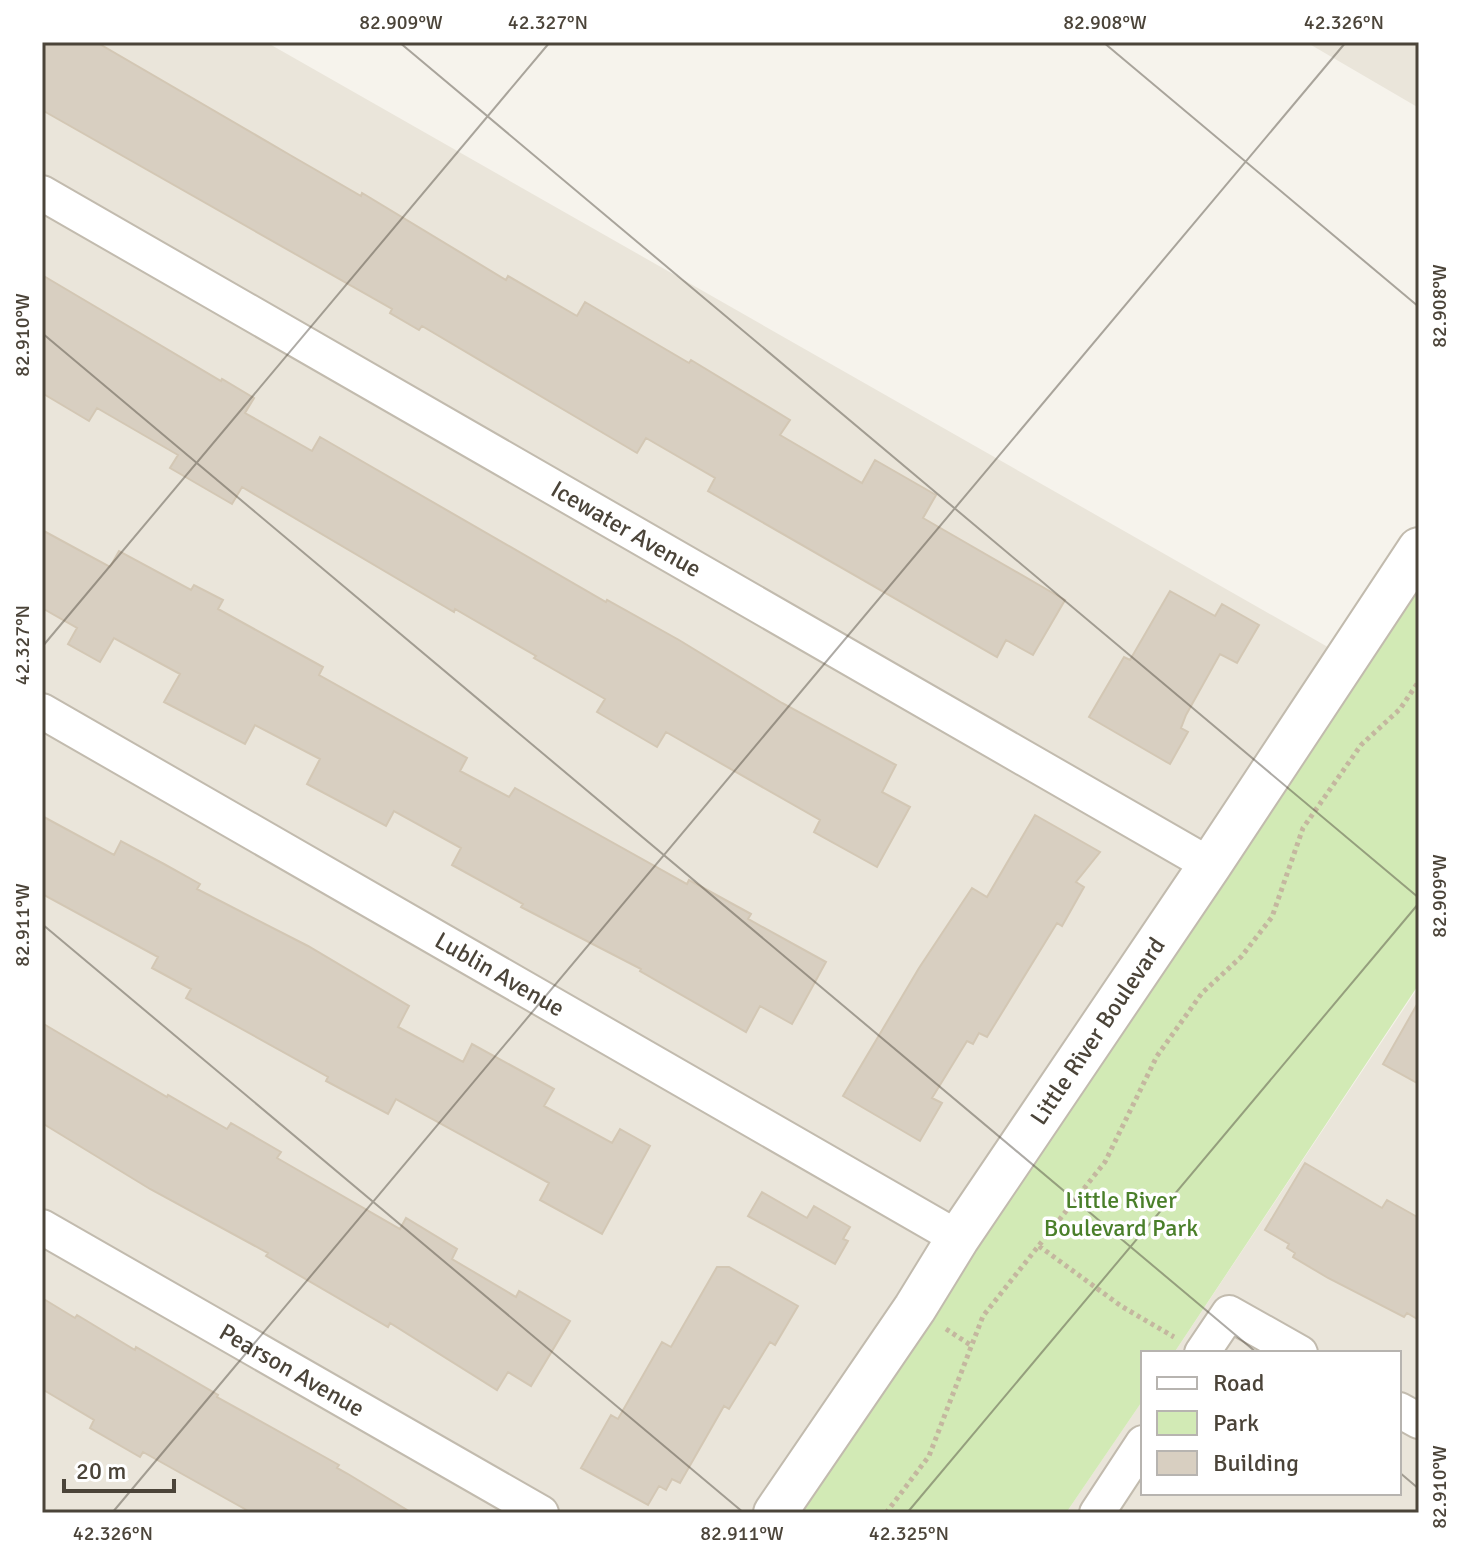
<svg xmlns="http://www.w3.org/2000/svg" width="1461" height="1555" viewBox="0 0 1461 1555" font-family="Signika,sans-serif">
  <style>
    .residential { fill: #eae5da }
    .green { fill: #d2eab5 }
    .building { fill: #d8cfc1; stroke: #d3c7b4; stroke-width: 2 }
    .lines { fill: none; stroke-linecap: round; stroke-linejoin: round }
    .minor-casing { stroke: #c2bbae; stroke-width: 38 }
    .tertiary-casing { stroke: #c2bbae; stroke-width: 46 }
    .path { stroke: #c4b79f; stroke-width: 5; stroke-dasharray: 4 4; stroke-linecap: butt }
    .minor { stroke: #fff; stroke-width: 34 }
    .tertiary { stroke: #fff; stroke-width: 42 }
    .ticks { fill: none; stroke: #4b4439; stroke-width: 2; stroke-opacity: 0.45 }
    .labels { text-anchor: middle; stroke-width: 7; stroke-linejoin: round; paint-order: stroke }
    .street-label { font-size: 24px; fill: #4b4439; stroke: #fff }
    .park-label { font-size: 24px; fill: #4a7f2a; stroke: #fff }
    .neatline { fill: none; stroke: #4b4439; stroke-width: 3 }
    .ticks-label { font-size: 20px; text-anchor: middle; fill: #4b4439 }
  </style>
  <rect width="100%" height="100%" fill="#f6f3ec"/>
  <!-- residential -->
  <path class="residential" d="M 42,42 L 266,42 L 1347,658 L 774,1513 L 42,1513 Z
    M 1306,42 L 1419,42 L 1419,108 Z
    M 1419,986 L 1419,1513 L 1066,1513 L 1143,1400 L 1143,1493 L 1399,1493 L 1399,1353 L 1174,1353 Z"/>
  <!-- green -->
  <path class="green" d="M 1419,549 L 1419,984 L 1174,1353 L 1143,1353 L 1143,1400 L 1066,1513 L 775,1513 Z"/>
  <!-- building -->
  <path class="building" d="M 42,42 L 96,42 L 290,155 L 361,196 L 362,193 L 506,280 L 508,276 L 577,316 L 585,302 L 689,363 L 691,360 L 790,420 L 780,435 L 862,483 L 875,460 L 936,495 L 923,518 L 1065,600 L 1033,655 L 1006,640 L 997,657 L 708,491 L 715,478 L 646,438 L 637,453 L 422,326 L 419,330 L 390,313 L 392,309 L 42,110 Z
    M 42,275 L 221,381 L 222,379 L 254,398 L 245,413 L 312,451 L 320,437 L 606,602 L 607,600 L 679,640 L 782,703 L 896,765 L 882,792 L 910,807 L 877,867 L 814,832 L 820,820 L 666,732 L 657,747 L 597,712 L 605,699 L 534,658 L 536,656 L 455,609 L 454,612 L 242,487 L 232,504 L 170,468 L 178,455 L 97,408 L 89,421 L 42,393 Z
    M 42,530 L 110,567 L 119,551 L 191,590 L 194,585 L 223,600 L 218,609 L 323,667 L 319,675 L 467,758 L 460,771 L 509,797 L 515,788 L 687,884 L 689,880 L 751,914 L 748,919 L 826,962 L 792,1024 L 760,1006 L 746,1032 L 640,971 L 641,969 L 521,907 L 523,904 L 452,865 L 461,848 L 394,811 L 386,826 L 307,784 L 320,759 L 255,725 L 245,744 L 164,702 L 180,674 L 114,638 L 100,662 L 68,644 L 77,628 L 42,608 Z
    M 1170,591 L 1215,616 L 1222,604 L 1259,625 L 1237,663 L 1220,654 L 1186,715 L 1181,728 L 1188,732 L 1170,764 L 1089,717 L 1124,657 L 1130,660 Z
    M 1035,815 L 1100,852 L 1076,882 L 1084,887 L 1062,926 L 1057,923 L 987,1037 L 979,1033 L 973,1044 L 967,1041 L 932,1098 L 942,1103 L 920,1141 L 843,1096 L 919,968 L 972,888 L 987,897 Z
    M 42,816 L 114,855 L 121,841 L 164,864 L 200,884 L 197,889 L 308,946 L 409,1006 L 398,1027 L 463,1062 L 472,1044 L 554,1089 L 544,1106 L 612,1143 L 620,1129 L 650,1146 L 602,1234 L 540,1200 L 549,1183 L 396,1099 L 388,1114 L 326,1081 L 328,1077 L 186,998 L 191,989 L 152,968 L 158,957 L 42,894 Z
    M 1419,1001 L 1419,1084 L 1383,1064 Z
    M 42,1023 L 167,1097 L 168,1095 L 227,1129 L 231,1123 L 281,1152 L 277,1158 L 400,1229 L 406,1218 L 457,1249 L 452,1259 L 516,1297 L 519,1291 L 570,1321 L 531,1386 L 508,1372 L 497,1390 L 390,1323 L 388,1327 L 266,1256 L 268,1253 L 150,1189 L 42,1123 Z
    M 1305,1163 L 1382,1208 L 1387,1200 L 1419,1218 L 1419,1320 L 1407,1313 L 1404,1317 L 1328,1278 L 1293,1257 L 1295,1253 L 1287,1248 L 1289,1244 L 1265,1230 Z
    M 762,1192 L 807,1218 L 814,1206 L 850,1227 L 843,1239 L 848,1241 L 835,1264 L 748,1216 Z
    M 717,1267 L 729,1267 L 798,1306 L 775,1345 L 770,1342 L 729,1409 L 724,1406 L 680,1483 L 672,1479 L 666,1490 L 659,1486 L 648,1505 L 581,1468 L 611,1415 L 618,1419 L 662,1342 L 671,1347 Z
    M 42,1298 L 75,1318 L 77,1315 L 135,1350 L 136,1347 L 218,1395 L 217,1397 L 339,1465 L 337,1468 L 348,1474 L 412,1513 L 252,1513 L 143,1452 L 140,1457 L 90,1428 L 94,1420 L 42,1389 Z"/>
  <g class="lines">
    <!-- minor casing -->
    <g class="minor-casing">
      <g id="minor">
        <path id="s1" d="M 42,193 L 1210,865"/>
        <path id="s2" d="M 42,711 L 958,1238"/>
        <path id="s3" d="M 42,1227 L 541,1513"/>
        <path d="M 1202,1353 L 1229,1313 L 1300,1353"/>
        <path d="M 1399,1410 L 1419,1421"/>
        <path d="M 1097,1513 L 1143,1443"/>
      </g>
    </g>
    <!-- tertiary casing -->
    <g class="tertiary-casing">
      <g id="tertiary">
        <path id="s4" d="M 775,1513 L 915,1308 L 958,1238 L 1210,865 L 1419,549"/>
      </g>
    </g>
    <!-- path -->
    <path class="path" d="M 1039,1246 L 1121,1306 L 1174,1337
      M 946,1329 L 972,1346
      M 886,1513 L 929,1456 L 983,1316 L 1105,1162 L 1157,1056 L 1202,993 L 1241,957 L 1272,917 L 1303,828 L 1361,745 L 1400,709 L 1419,681"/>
    <!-- minor -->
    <use href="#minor" class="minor"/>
    <!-- tertiary -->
    <use href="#tertiary" class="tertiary"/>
  </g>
  <!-- ticks -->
  <path class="ticks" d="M 399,42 L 1419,898M 1103,42 L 1419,307M 42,333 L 1257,1353M 42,647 L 550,42M 42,924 L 744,1513M 1399,1472 L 1419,1489M 112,1513 L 1346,42M 907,1513 L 1419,903"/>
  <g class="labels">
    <!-- street labels -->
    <g class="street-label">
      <text dy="8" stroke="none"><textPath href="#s1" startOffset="674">Icewater Avenue</textPath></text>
      <text dy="8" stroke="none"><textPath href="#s2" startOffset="528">Lublin Avenue</textPath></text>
      <text dy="8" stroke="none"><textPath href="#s4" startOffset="580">Little River Boulevard</textPath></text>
      <text dy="8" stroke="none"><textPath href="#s3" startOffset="288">Pearson Avenue</textPath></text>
    </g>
    <!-- park labels -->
    <g class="park-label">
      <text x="1121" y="1208">Little River<tspan x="1121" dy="28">Boulevard Park</tspan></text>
    </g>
  </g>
  <!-- border -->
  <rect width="1461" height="1555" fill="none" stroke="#ffffff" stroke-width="88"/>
  <!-- legend -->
  <rect x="1141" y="1351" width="260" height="144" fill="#ffffff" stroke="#b7b4b0" stroke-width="2"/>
  <rect x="1157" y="1377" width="40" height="12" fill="#ffffff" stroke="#b7b4b0" stroke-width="2"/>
  <text x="1213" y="1391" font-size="24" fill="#4b4439">Road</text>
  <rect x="1157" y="1411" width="40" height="24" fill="#d2eab5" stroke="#b7b4b0" stroke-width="2"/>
  <text x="1213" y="1431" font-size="24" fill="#4b4439">Park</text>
  <rect x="1157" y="1451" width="40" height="24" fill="#d8cfc1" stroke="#b7b4b0" stroke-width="2"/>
  <text x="1213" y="1471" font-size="24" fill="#4b4439">Building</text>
  <!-- scale -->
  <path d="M64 1479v12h110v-12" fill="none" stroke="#4b4439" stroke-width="4"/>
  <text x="76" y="1479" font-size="24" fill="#4b4439" stroke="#ffffff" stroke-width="6" paint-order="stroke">20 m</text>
  <rect x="44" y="44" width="1373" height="1467" class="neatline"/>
  <g class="ticks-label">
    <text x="401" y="29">82.909°W</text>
    <text x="548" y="29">42.327°N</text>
    <text x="1105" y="29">82.908°W</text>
    <text x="1344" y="29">42.326°N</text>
    <text transform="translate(1439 306) rotate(-90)" y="7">82.908°W</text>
    <text transform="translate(22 335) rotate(-90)" y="7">82.910°W</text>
    <text transform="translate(22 645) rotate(-90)" y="7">42.327°N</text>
    <text transform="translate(1439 896) rotate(-90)" y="7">82.909°W</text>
    <text transform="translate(22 925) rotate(-90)" y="7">82.911°W</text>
    <text transform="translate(1439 1487) rotate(-90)" y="7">82.910°W</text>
    <text x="113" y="1540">42.326°N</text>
    <text x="742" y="1540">82.911°W</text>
    <text x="909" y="1540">42.325°N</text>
  </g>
</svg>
